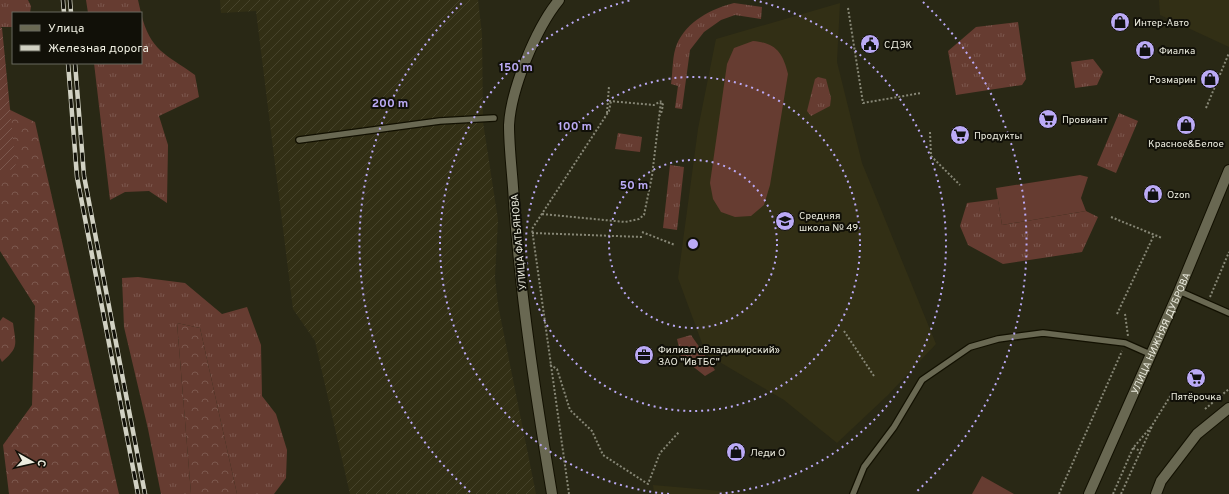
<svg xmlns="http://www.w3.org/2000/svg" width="1229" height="494" viewBox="0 0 1229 494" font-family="Overpass,sans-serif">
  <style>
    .built { fill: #322f15 }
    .industrial { fill: url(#industrial-furrows) }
    .grass { fill: url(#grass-tufts) }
    .forest { fill: url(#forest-crowns) }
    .garden { fill: url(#garden-furrows) }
    .pitch { fill: #663c31 }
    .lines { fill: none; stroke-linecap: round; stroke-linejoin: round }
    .lane-casing { stroke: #121001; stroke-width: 8 }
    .street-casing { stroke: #121001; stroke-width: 12 }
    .secondary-casing { stroke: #121001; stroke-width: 12 }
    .path { stroke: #878776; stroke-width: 2; stroke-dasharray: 2 2; stroke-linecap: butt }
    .lane { stroke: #696852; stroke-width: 5.5 }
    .street { stroke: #696852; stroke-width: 10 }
    .secondary { stroke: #696852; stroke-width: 10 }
    .rail-casing { stroke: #d1d1c3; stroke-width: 4.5 }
    .rail { stroke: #111008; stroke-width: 3; stroke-dasharray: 9; stroke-linecap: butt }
    .ring { fill: none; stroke: #bbaaf6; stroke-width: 2; stroke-dasharray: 2 4 }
    .labels { text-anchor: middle; stroke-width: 4; stroke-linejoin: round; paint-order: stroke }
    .poi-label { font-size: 10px; fill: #ececdf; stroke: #111008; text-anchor: start }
    .street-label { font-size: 10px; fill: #ececdf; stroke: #111008 }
    .centre { fill: #bbaaf6; stroke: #111008; stroke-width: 2 }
    .ring-label { font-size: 12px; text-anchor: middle; font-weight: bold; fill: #bbaaf6; stroke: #111008; stroke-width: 4; stroke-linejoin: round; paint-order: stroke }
  </style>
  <defs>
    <pattern id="industrial-furrows" width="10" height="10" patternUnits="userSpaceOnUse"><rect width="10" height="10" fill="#322f15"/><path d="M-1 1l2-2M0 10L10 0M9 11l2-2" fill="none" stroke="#46432b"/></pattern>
    <pattern id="grass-tufts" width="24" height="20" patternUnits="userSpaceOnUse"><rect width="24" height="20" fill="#663c31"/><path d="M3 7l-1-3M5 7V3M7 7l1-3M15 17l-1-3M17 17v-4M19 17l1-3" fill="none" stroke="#7c584e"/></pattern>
    <pattern id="forest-crowns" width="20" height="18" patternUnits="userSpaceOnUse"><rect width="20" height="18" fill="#663c31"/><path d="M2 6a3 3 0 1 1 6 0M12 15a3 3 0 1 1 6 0" fill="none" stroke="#7c584e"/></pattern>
    <pattern id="garden-furrows" width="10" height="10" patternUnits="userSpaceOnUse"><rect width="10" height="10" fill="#663c31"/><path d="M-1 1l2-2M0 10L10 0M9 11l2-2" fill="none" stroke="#7c584e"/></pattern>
  </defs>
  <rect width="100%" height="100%" fill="#292815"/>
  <!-- built -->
  <path class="built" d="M 1159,0 L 1229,0 L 1229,47 L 1160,15 Z
    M 840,3 L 837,62 L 862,163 L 936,344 L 888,395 L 837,443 L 784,400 L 706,354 L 678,278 L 698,129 L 716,39 Z
    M 653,485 L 756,494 L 654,494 Z"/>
  <!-- industrial -->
  <path class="industrial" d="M 220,0 L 478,0 L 482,34 L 483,122 L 498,220 L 495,277 L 498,305 L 536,494 L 350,494 L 315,341 L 293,309 L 256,11 L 221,13 Z"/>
  <!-- grass -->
  <path class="grass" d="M 0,0 L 28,0 L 31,6 L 30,13 L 13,13 L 13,27 L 0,27 Z
    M 86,0 L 138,0 L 141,13 L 88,13 Z
    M 734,3 L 762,7 L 761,19 L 735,15 L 721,20 L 704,32 L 690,50 L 682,109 L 675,108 L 678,86 L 671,84 C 673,72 672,55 677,44 C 687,21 711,9 734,3 Z
    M 141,13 C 150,51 166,54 195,75 L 199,97 L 159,116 L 168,145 L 167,203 L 149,191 L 125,192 L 110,200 L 94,63 L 141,63 Z
    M 1018,22 L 1026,79 L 1022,85 L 956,95 L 948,51 L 976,27 Z
    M 1093,59 L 1103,72 L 1097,85 L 1075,88 L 1071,62 Z
    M 818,77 L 826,79 L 831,98 L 830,106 L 811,116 L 807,111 L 815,79 Z
    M 1119,113 L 1138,121 L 1116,173 L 1097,165 Z
    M 618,133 L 642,137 L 640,152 L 615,149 Z
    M 670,165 L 684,167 L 677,230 L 663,228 Z
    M 998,199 L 1002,225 L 1086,211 L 1098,217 L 1082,252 L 1003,264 L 968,245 L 960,226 L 967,203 Z
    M 138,277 L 185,283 L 222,314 L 247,307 L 261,345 L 262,396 L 276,414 L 287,450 L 286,478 L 274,494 L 237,494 L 200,328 L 177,323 L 191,494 L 161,494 L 148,429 L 124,327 L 122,278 Z
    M 691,335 L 715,370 L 705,376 L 681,357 L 677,339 Z"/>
  <!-- forest -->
  <path class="forest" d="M 0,105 L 35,122 L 119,494 L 9,494 L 3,445 L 32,405 L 35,306 L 0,251 Z
    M 3,317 L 13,323 C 16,345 19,347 2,362 L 0,358 L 0,321 Z
    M 177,323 L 200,328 L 237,494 L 191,494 Z"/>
  <!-- garden -->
  <path class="garden" d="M 0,27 L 2,28 L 16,169 L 0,171 Z"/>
  <!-- pitch -->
  <path class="pitch" d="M 753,41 C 776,43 783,53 788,74 L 770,185 L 764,205 L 751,216 L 735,217 L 721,212 L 713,199 L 710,183 L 727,64 L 734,48 Z
    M 1080,175 L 1088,177 L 1081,198 L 1086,211 L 1002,225 L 996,188 Z
    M 982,476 L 1014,494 L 972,494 Z"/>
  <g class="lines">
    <!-- lane casing -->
    <g class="lane-casing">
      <path id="lane" d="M 299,140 L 440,121 L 494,118
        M 1179,291 L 1229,313
        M 853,494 L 864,467 L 894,427 L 922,380 L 970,347 L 998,339 L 1043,333 L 1125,343 L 1150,354"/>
    </g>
    <!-- street casing -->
    <g class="street-casing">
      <path id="street" d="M 1156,494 L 1161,481 L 1197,434 L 1229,408"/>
    </g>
    <!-- secondary casing -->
    <g class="secondary-casing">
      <g id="secondary">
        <path d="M 552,494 C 536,398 521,301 514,203 C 513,178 509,151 509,125 C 511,89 536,28 559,0"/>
        <path id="s1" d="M 1089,494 L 1179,291 L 1229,170"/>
      </g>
    </g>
    <!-- path -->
    <path class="path" d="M 848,8 L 863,103 L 921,93
      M 609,101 L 654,105 L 661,101
      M 1206,108 L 1229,53
      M 607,113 L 609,86
      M 659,116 L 661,114 L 663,105 L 661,101
      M 930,132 L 931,156 L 960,185
      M 542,214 L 625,222 L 639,219 L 644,215 L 652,176 L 661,101
      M 1111,217 L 1162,238
      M 642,232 L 675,245
      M 532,233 L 643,237
      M 1210,297 L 1229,252
      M 1117,314 L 1154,235
      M 1125,314 L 1128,336
      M 844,331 L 874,376
      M 550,365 L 557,369 L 570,410 L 592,431 L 603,455 L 648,484 L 660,453 L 679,432
      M 1205,409 L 1229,389
      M 1133,448 L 1141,451
      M 569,494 L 532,229 L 609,111 L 611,101
      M 1059,494 L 1122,351
      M 1113,494 L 1133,448 L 1151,427
      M 1121,494 L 1153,424 L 1171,395"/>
    <!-- lane -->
    <use href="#lane" class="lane"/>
    <!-- street -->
    <use href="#street" class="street"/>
    <!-- secondary -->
    <use href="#secondary" class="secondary"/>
    <!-- rail casing -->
    <g class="rail-casing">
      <path id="rail" d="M 63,0 L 64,13
        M 70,0 L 71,13
        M 68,63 L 77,177 L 138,494
        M 75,63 L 84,176 L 145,494"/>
    </g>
    <!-- rail -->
    <use href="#rail" class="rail"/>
  </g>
  <!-- distance rings -->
  <g class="ring">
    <circle cx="693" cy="244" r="84"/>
    <circle cx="693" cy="244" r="167"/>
    <path d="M669 494A251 251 0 0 1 632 0M754 0A251 251 0 0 1 717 494"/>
    <path d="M470 492A334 334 0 0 1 463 2M923 2A334 334 0 0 1 916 492"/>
  </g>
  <!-- icons -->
  <defs>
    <g id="shop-disc" transform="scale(1)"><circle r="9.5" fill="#bbaaf6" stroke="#111008"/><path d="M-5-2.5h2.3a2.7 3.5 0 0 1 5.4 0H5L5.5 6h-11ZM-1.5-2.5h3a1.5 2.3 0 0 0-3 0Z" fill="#111"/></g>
    <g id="civic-disc" transform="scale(1)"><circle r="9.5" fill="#bbaaf6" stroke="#111008"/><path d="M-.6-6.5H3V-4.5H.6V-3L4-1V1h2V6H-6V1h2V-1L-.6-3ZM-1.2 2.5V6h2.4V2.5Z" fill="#111"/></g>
    <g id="supermarket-disc" transform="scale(1)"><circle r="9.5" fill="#bbaaf6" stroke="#111008"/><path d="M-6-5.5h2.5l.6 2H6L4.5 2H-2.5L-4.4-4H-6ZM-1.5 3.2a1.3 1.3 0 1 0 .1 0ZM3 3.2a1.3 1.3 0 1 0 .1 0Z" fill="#111"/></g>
    <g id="school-disc" transform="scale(1)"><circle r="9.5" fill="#bbaaf6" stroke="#111008"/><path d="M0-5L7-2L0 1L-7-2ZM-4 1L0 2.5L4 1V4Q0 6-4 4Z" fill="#111"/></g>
    <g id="office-disc" transform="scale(1)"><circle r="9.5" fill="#bbaaf6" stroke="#111008"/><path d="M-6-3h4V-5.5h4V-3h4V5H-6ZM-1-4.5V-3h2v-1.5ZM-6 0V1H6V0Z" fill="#111"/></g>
  </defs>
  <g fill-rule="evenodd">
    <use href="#shop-disc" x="1120" y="22"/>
    <use href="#civic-disc" x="870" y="44"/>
    <use href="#shop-disc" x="1145" y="50"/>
    <use href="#shop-disc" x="1210" y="79"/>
    <use href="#supermarket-disc" x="1048" y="119"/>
    <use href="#shop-disc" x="1186" y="125"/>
    <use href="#supermarket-disc" x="960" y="135"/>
    <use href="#shop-disc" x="1153" y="194"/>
    <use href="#school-disc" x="785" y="221"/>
    <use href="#office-disc" x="644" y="355"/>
    <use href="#supermarket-disc" x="1196" y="378"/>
    <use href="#shop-disc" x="736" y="452"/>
  </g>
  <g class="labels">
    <!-- poi labels -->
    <g class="poi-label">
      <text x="1134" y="26">Интер-Авто</text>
      <text x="884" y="48">СДЭК</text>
      <text x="1159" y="54">Фиалка</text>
      <text x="1196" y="83" text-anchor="end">Розмарин</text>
      <text x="1062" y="123">Провиант</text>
      <text x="974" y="139">Продукты</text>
      <text x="1186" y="147" text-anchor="middle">Красное&amp;Белое</text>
      <text x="1167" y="198">Ozon</text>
      <text x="799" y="219">Средняя<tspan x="799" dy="12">школа № 49</tspan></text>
      <text x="658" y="353">Филиал «Владимирский»<tspan x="658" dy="12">ЗАО "ИвТБС"</tspan></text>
      <text x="1196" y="400" text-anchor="middle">Пятёрочка</text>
      <text x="750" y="456">Леди О</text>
    </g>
    <!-- street labels -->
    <g class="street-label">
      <text transform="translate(518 242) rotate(-95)" y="4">УЛИЦА ФАТЬЯНОВА</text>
      <text dy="4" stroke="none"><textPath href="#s1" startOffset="176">УЛИЦА НИЖНЯЯ ДУБРОВА</textPath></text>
    </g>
  </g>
  <circle cx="693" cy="244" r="6" class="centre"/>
  <g class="ring-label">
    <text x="516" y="71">150 m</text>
    <text x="390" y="107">200 m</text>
    <text x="575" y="130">100 m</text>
    <text x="634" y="189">50 m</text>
  </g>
  <!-- legend -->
  <rect x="12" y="12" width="130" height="52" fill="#111008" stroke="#69685e"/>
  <rect x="20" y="25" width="20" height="6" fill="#696852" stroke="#69685e"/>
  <text x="48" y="32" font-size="12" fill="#ececdf">Улица</text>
  <rect x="20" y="45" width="20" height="6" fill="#d1d1c3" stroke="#69685e"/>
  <text x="48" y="52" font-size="12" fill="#ececdf">Железная дорога</text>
  <!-- north arrow -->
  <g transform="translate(32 462) rotate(98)" stroke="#111008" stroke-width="3" paint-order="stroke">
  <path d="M0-3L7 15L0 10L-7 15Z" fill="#ececdf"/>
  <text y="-6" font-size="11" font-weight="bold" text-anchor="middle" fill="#ececdf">С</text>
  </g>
</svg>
